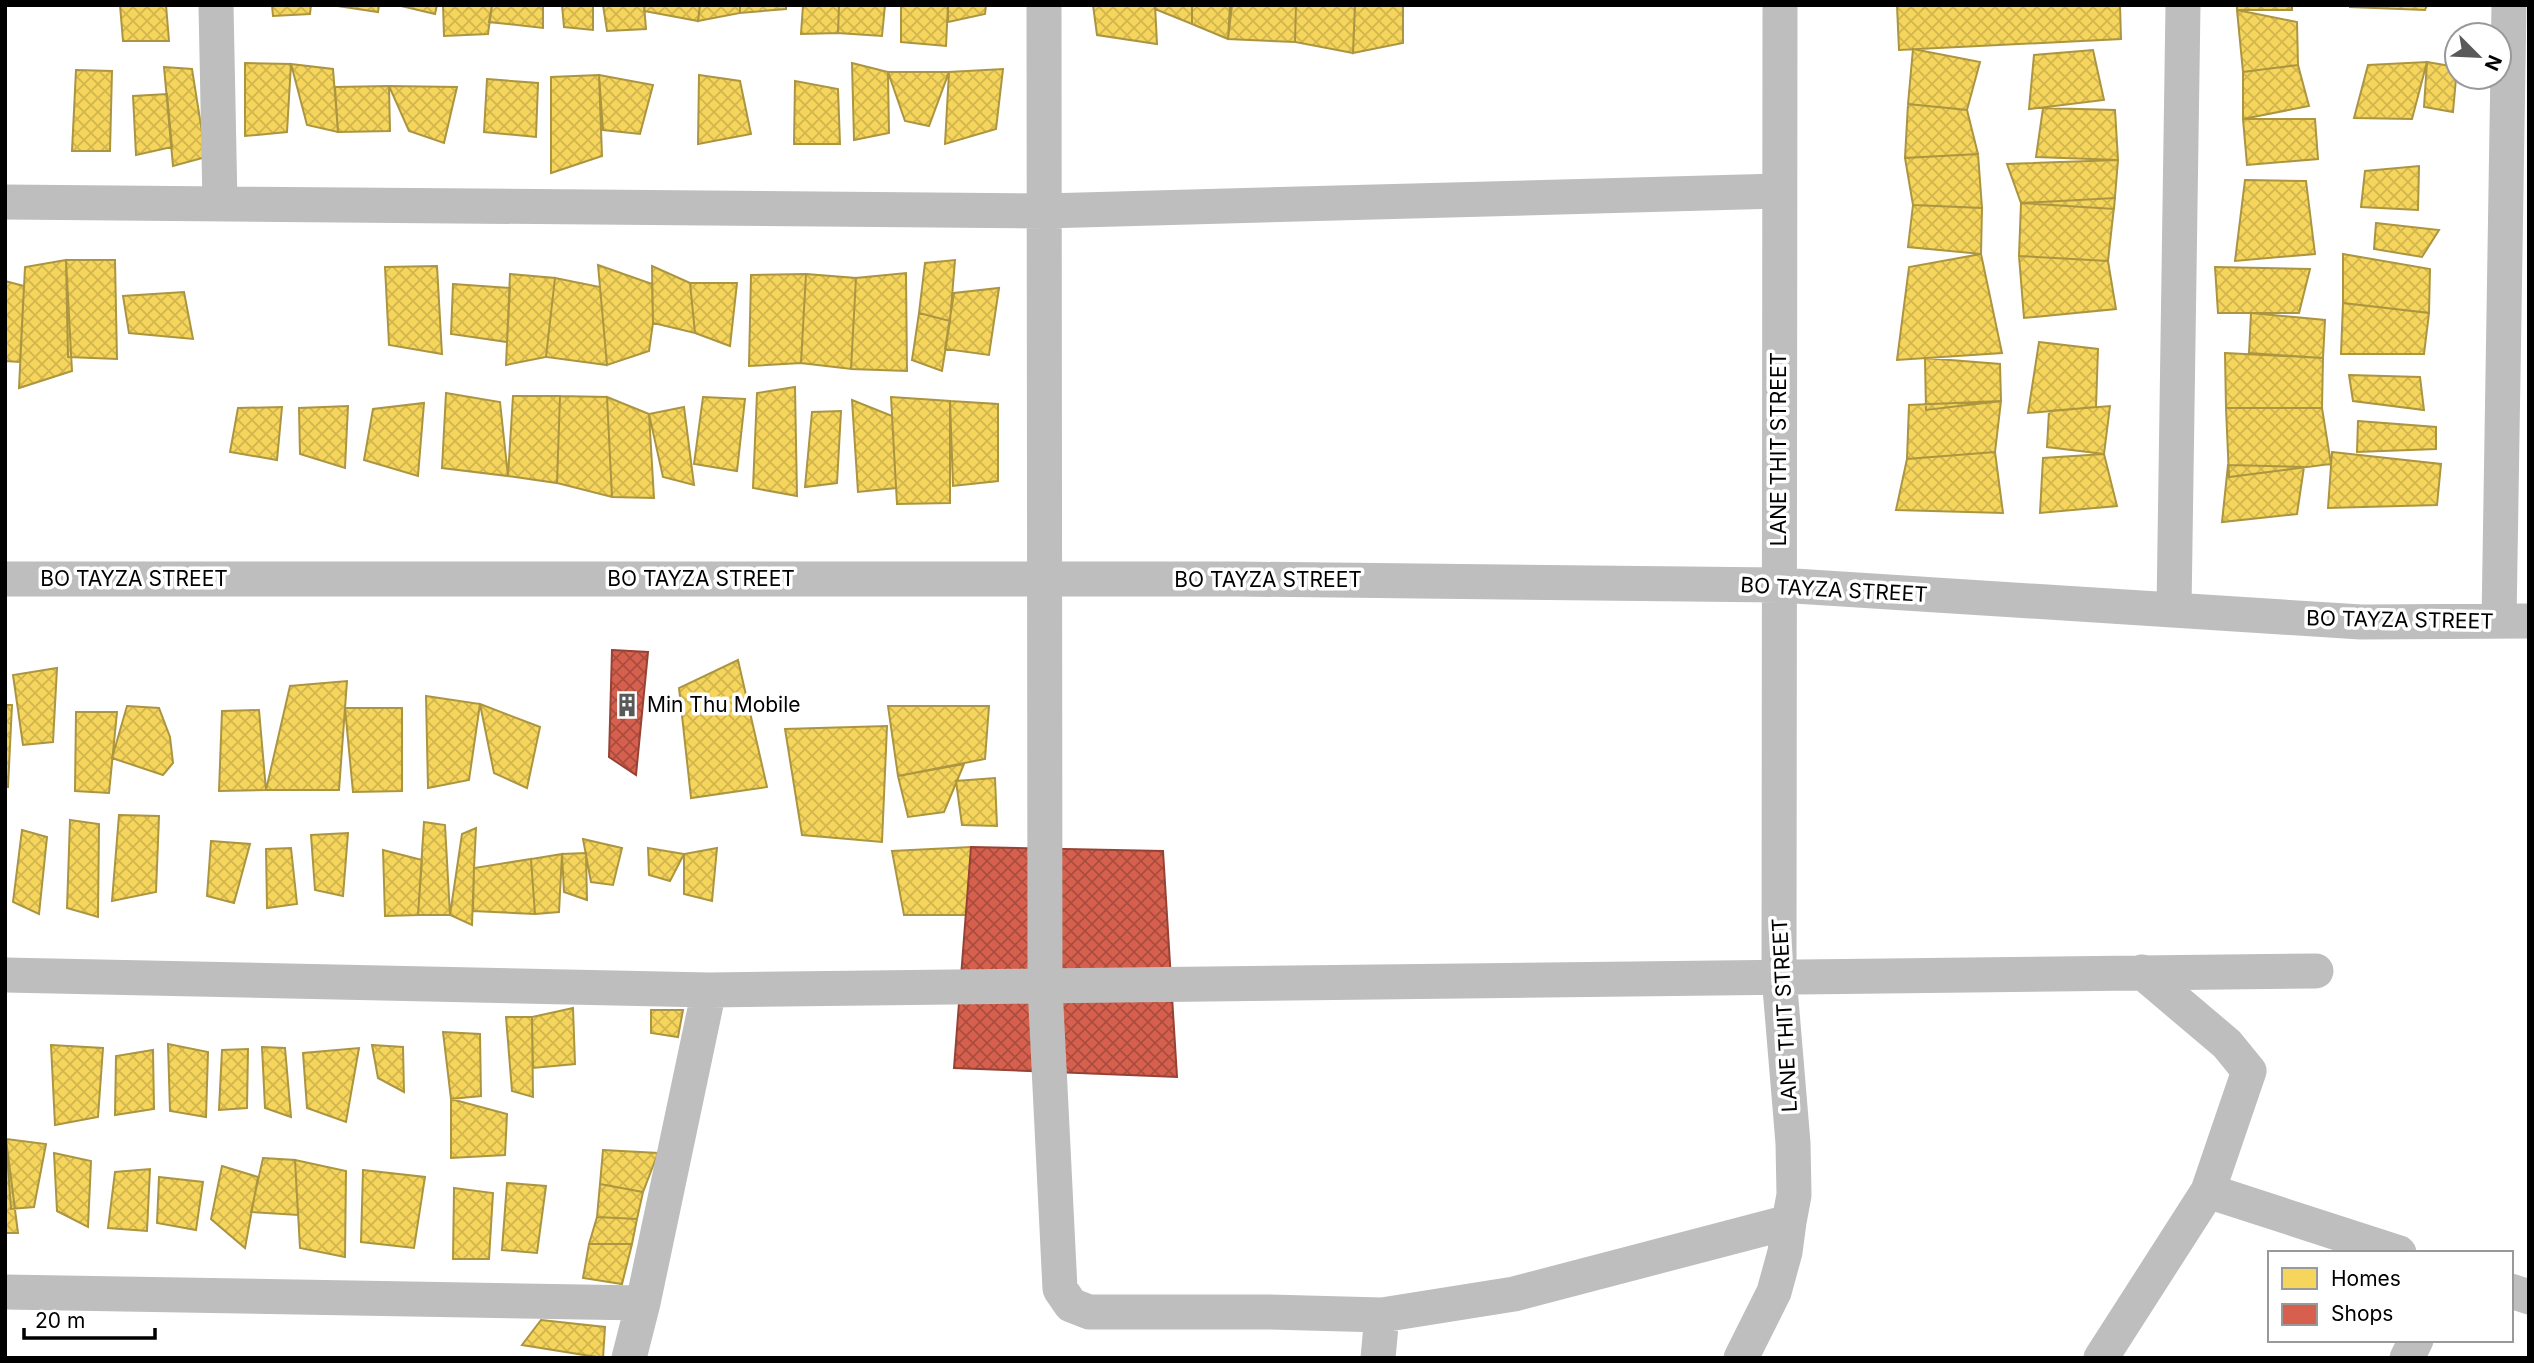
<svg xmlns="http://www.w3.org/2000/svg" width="2534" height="1363" viewBox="0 0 2534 1363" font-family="Inter,sans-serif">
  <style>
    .homes { fill: url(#homes-cross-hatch); stroke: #ac9540; stroke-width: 2 }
    .shops { fill: url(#shops-cross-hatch); stroke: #964336; stroke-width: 2 }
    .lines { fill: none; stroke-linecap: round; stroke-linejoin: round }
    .street { stroke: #bebebe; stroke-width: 35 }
    .labels { text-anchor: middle; stroke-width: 7; stroke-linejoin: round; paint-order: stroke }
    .street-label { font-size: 21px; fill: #000; stroke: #fff }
    .poi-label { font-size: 21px; fill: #000; stroke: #fff; text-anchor: start }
  </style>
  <defs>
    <pattern id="homes-cross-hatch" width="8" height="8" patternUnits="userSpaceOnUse" patternTransform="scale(1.75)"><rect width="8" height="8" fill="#f6d55c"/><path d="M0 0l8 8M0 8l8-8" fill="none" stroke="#d1b54e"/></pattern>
    <pattern id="shops-cross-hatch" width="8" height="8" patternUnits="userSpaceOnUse" patternTransform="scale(1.75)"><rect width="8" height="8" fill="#d6604d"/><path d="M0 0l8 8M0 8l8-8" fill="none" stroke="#ab4d3e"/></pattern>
  </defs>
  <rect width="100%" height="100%" fill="#fff"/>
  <!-- homes -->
  <path class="homes" d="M 120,5 L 166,5 L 169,41 L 123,41 Z
    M 272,5 L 311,5 L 310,14 L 273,16 Z
    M 331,5 L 379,5 L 378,12 Z
    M 397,5 L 437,5 L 435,14 Z
    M 443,5 L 492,5 L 488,34 L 444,36 Z
    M 492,5 L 543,5 L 543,28 L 489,22 Z
    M 562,5 L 593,5 L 593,30 L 564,27 Z
    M 603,5 L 644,5 L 646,29 L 607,31 Z
    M 645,5 L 700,5 L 698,21 L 644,11 Z
    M 700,5 L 740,5 L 740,13 L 698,21 Z
    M 740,5 L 786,5 L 786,9 L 740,13 Z
    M 803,5 L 839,5 L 838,33 L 801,34 Z
    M 839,5 L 885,5 L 882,36 L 838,33 Z
    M 901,5 L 948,5 L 946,46 L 901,42 Z
    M 948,5 L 986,5 L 985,14 L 948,22 Z
    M 1093,5 L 1155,5 L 1157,44 L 1097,35 Z
    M 1155,5 L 1192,5 L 1192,24 L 1155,9 Z
    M 1192,5 L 1232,5 L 1228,39 L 1192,24 Z
    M 1230,5 L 1296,5 L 1295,42 L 1228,39 Z
    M 1296,5 L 1355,5 L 1353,53 L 1295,42 Z
    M 1355,5 L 1403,5 L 1403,43 L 1353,53 Z
    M 1897,5 L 2120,5 L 2121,39 L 1899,50 Z
    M 2237,5 L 2292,5 L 2292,10 L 2237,10 Z
    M 2350,5 L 2427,5 L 2425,10 L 2350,7 Z
    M 2237,10 L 2297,22 L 2298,65 L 2243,72 Z
    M 1913,49 L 1980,62 L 1967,110 L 1908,104 Z
    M 2093,50 L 2104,100 L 2029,109 L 2034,55 Z
    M 2427,62 L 2457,67 L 2453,112 L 2424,107 Z
    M 2427,62 L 2412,119 L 2354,118 L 2368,65 Z
    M 245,63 L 291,64 L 287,132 L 245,136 Z
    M 852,63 L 888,72 L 889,133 L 854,140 Z
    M 291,64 L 333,69 L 338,132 L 307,125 Z
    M 2298,65 L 2309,106 L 2243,119 L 2243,72 Z
    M 164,67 L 192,69 L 206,157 L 173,166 Z
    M 1003,69 L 996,129 L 945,144 L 949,72 Z
    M 76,70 L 112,71 L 110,151 L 72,151 Z
    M 888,72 L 949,72 L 929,126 L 905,121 Z
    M 599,75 L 653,85 L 640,134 L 603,130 Z
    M 599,75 L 602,156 L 551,173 L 551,77 Z
    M 699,75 L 740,81 L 751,134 L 698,144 Z
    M 487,79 L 538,83 L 536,137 L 484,132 Z
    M 795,81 L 838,89 L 840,144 L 794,144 Z
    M 389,86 L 390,131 L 338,132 L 335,87 Z
    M 389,86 L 457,87 L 444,143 L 409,131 Z
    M 167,94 L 172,147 L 136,155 L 133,96 Z
    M 1908,104 L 1967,110 L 1978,154 L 1905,158 Z
    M 2043,108 L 2115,110 L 2118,160 L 2036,157 Z
    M 2243,119 L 2315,119 L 2318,159 L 2247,165 Z
    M 1978,154 L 1982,208 L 1913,205 L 1905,158 Z
    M 2118,160 L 2114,209 L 2021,203 L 2007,164 Z
    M 2419,166 L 2418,210 L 2361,207 L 2365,171 Z
    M 2245,180 L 2306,181 L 2315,254 L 2235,261 Z
    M 2115,198 L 2108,261 L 2019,256 L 2021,203 Z
    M 1913,205 L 1982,208 L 1981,254 L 1908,247 Z
    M 2376,223 L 2439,230 L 2422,257 L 2374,249 Z
    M 1981,254 L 2002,353 L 1897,360 L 1909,267 Z
    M 2343,254 L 2430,269 L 2429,313 L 2343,303 Z
    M 2019,256 L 2108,261 L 2116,309 L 2024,318 Z
    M 66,260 L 115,260 L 117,359 L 68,357 Z
    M 66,260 L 72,371 L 19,388 L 25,267 Z
    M 955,260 L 950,321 L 919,313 L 925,263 Z
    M 598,265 L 652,284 L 653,323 L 649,351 L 607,365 Z
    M 437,266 L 442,354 L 389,345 L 385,267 Z
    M 652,266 L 690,283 L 695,333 L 653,323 Z
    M 2215,267 L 2310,269 L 2299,313 L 2218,313 Z
    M 906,273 L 907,371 L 851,369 L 856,278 Z
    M 510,274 L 555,278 L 546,357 L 506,365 Z
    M 806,274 L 856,278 L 851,369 L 801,363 Z
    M 806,274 L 801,363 L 749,366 L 751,275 Z
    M 555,278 L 600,287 L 607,365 L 546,357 Z
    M 5,281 L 24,286 L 20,362 L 5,361 Z
    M 690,283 L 737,283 L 730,346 L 695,333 Z
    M 453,284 L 510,288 L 507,342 L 451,334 Z
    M 999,288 L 989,355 L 945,349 L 954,293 Z
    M 184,292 L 193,339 L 129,333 L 123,296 Z
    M 2343,303 L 2429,313 L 2424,354 L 2341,354 Z
    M 919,313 L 950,321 L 942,371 L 912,360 Z
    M 2251,313 L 2325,320 L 2323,358 L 2249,353 Z
    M 2039,342 L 2098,349 L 2096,407 L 2028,413 Z
    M 2225,353 L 2323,358 L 2322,408 L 2226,408 Z
    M 1925,358 L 2000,364 L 2001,401 L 1926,410 Z
    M 2349,375 L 2420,377 L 2424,410 L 2353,401 Z
    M 795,387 L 797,496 L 753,488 L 757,393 Z
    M 446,393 L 500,402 L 508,476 L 442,468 Z
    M 513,396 L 560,396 L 557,483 L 508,476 Z
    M 560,396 L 607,397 L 612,497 L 557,483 Z
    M 607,397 L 649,414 L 654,498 L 612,497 Z
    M 703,397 L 745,399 L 737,471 L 694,464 Z
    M 891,397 L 950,401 L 950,503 L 897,504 Z
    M 852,400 L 892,416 L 896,488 L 858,492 Z
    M 950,401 L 998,404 L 998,481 L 953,486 Z
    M 2001,401 L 1995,452 L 1907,459 L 1909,405 Z
    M 424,403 L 418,476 L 364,460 L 373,409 Z
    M 348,406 L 345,468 L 300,454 L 299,408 Z
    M 2110,406 L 2104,454 L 2047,447 L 2049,411 Z
    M 282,407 L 277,460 L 230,452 L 238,408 Z
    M 684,407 L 694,485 L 663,477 L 649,414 Z
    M 2226,408 L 2322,408 L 2331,464 L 2229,477 Z
    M 841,411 L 837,483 L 805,487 L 812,412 Z
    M 2358,421 L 2436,427 L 2436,449 L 2357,452 Z
    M 1995,452 L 2003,513 L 1896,510 L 1907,459 Z
    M 2332,452 L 2441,464 L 2437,505 L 2328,508 Z
    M 2104,454 L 2117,506 L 2040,513 L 2043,458 Z
    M 2228,465 L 2304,467 L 2297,514 L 2222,522 Z
    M 738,660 L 767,787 L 691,798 L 679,688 Z
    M 57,668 L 53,742 L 23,745 L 13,675 Z
    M 347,681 L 339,790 L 266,790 L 290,686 Z
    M 426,696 L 480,704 L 469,780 L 428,788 Z
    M 480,704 L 540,727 L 527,788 L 494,773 Z
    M 5,705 L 12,705 L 8,787 L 5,787 Z
    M 127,706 L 159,708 L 170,737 L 173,763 L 163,775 L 112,758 Z
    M 888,706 L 989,706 L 985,759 L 898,776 Z
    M 345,708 L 402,708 L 402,791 L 353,792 Z
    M 259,710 L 266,790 L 219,791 L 222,711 Z
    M 76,712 L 117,712 L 109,793 L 75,791 Z
    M 887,726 L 882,842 L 802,835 L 785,729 Z
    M 964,764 L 944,812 L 908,817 L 898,776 Z
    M 995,778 L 997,826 L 962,825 L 956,781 Z
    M 119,815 L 159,816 L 156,892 L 112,901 Z
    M 70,820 L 99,824 L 98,917 L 67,908 Z
    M 424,822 L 445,825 L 450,915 L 418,915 Z
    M 476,828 L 474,868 L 472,925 L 450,915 L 462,834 Z
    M 22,830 L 47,837 L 39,914 L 13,902 Z
    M 348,833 L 343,896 L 315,890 L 311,835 Z
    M 583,839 L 622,848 L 613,885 L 591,882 Z
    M 211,841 L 250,844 L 234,903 L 207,896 Z
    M 971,847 L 982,915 L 904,915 L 892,851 Z
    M 291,848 L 297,904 L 267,908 L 266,849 Z
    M 648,848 L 684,854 L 670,881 L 649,875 Z
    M 717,848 L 712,901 L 684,894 L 684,854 Z
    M 383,850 L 422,860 L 418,915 L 385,916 Z
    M 586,853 L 587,900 L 564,892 L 562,854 Z
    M 562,854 L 559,912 L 535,914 L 531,859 Z
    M 531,859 L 535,914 L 473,911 L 474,868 Z
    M 573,1008 L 575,1064 L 533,1068 L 532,1017 Z
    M 651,1010 L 683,1010 L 678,1037 L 651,1033 Z
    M 506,1017 L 532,1017 L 533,1097 L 512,1091 Z
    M 443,1032 L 480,1034 L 481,1096 L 451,1099 Z
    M 168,1044 L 208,1052 L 206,1117 L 170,1111 Z
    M 51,1045 L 103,1048 L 98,1117 L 55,1125 Z
    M 372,1045 L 403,1047 L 404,1092 L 378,1078 Z
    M 262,1047 L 285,1048 L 291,1117 L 265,1108 Z
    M 359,1048 L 346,1122 L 307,1108 L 303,1053 Z
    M 248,1049 L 247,1108 L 219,1110 L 222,1050 Z
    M 153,1050 L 154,1109 L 115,1115 L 116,1056 Z
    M 451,1099 L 507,1114 L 505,1155 L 451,1158 Z
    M 5,1139 L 6,1139 L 18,1233 L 5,1233 Z
    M 6,1139 L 46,1144 L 34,1207 L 11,1209 Z
    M 603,1150 L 658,1153 L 643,1192 L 600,1184 Z
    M 54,1153 L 91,1161 L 88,1227 L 57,1211 Z
    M 263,1158 L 295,1160 L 298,1215 L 251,1212 Z
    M 295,1160 L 346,1171 L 345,1257 L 300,1248 Z
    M 222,1166 L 258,1177 L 245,1248 L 211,1219 Z
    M 150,1169 L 147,1231 L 108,1228 L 115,1172 Z
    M 363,1170 L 425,1177 L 414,1248 L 361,1242 Z
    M 159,1177 L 203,1182 L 196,1230 L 157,1223 Z
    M 507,1183 L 546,1186 L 537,1253 L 502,1250 Z
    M 600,1184 L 643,1192 L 637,1219 L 597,1217 Z
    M 454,1188 L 493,1193 L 489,1259 L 453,1259 Z
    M 597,1217 L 637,1219 L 632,1244 L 589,1244 Z
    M 589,1244 L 632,1244 L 622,1284 L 583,1278 Z
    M 541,1320 L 605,1327 L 603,1358 L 522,1345 Z"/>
  <!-- shops -->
  <path class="shops" d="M 612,650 L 648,652 L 636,775 L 609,757 Z
    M 971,847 L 1163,851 L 1177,1077 L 954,1068 Z"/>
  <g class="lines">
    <!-- street -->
    <path class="street" d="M 216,5 L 220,204
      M 1044,5 L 1045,986 L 1060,1289 L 1071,1305 L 1089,1312 L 1269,1312 L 1382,1315 L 1514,1294 L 1789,1222 L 1794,1195 L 1793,1143 L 1779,976 L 1780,5
      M 5,202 L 1044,211 L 1779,191
      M 5,579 L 1237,579 L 1779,585 L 2361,622 L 2529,621
      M 2174,610 L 2183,5
      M 2499,621 L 2509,5
      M 5,975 L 709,990 L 2316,971
      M 2208,1191 L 2399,1253
      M 2511,1291 L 2529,1297
      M 5,1292 L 643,1303
      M 629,1358 L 643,1303 L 709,990
      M 1378,1358 L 1382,1315
      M 1741,1358 L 1774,1292 L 1785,1252 L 1789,1222
      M 2101,1358 L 2208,1191 L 2249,1071 L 2227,1044 L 2142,972
      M 2407,1358 L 2416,1340"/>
  </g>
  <!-- icons -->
  <defs>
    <g id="building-bare" transform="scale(1.89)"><path d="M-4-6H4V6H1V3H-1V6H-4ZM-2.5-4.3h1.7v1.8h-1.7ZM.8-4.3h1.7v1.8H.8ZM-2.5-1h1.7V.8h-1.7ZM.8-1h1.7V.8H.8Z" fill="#595959" stroke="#fff" stroke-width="2.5" paint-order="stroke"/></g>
  </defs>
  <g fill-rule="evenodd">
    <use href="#building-bare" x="627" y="705"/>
  </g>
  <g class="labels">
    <!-- street labels -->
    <g class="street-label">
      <text transform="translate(1779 449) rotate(-90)" y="7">LANE THIT STREET</text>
      <text x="134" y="586">BO TAYZA STREET</text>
      <text x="701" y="586">BO TAYZA STREET</text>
      <text x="1268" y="587">BO TAYZA STREET</text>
      <text transform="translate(1834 590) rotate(3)" y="7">BO TAYZA STREET</text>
      <text transform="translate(2400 620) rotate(1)" y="7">BO TAYZA STREET</text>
      <text transform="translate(1785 1015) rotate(-93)" y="7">LANE THIT STREET</text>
    </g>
    <!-- poi labels -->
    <g class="poi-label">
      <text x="647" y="712">Min Thu Mobile</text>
    </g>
  </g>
  <!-- border -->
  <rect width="2534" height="1363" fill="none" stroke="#000000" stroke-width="14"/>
  <!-- legend -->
  <rect x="2268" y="1251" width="245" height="91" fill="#ffffff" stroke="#999999" stroke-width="2"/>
  <rect x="2282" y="1268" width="35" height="21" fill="#f6d55c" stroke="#999999" stroke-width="2"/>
  <text x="2331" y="1286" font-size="21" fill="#000000">Homes</text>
  <rect x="2282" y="1304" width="35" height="21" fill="#d6604d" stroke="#999999" stroke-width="2"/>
  <text x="2331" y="1321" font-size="21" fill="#000000">Shops</text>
  <!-- north arrow -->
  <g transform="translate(2478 56) rotate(114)"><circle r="33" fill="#ffffff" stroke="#999999" stroke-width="2"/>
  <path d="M0-5L12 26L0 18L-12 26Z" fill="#595959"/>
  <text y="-10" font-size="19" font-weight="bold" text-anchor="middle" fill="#000000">N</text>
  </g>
  <!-- scale -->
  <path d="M24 1328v10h131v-10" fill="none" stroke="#000000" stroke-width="3.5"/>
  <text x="35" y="1328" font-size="21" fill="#000000" stroke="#ffffff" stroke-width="5" paint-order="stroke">20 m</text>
</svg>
